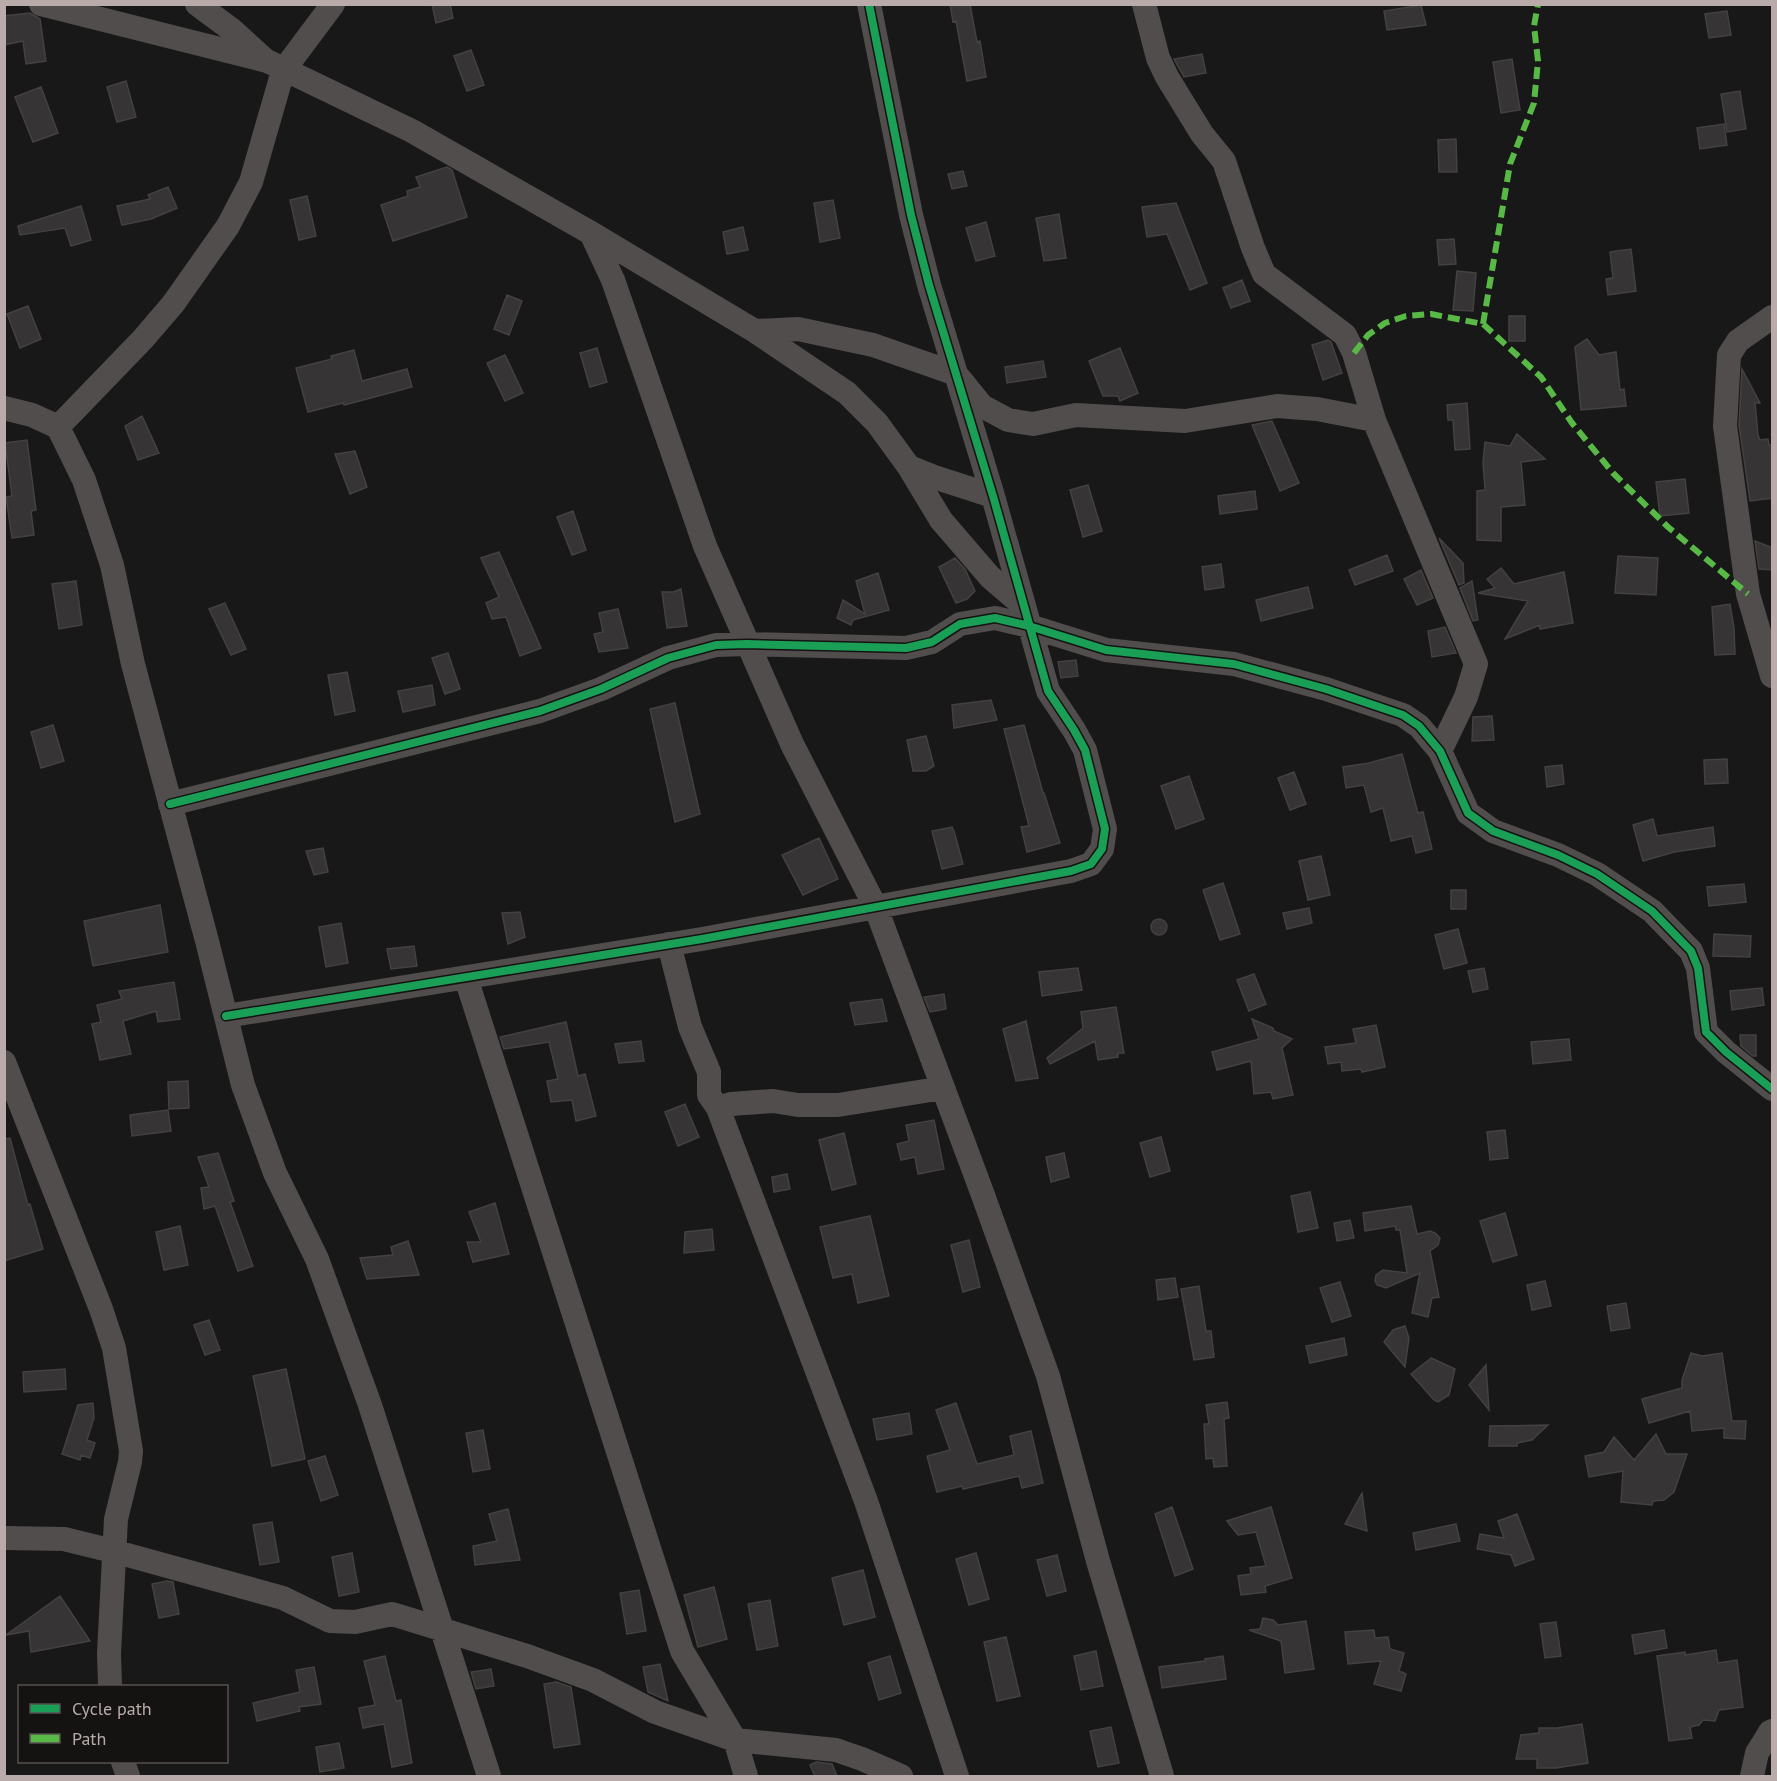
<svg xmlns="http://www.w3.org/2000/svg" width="1777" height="1781" viewBox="0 0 1777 1781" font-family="'PT Sans',sans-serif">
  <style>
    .building { fill: #363434; stroke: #444140; stroke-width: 1.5 }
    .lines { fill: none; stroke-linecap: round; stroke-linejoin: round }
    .minor { stroke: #514d4c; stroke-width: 24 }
    .quiet { stroke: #58b947; stroke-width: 6; stroke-dasharray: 12 6; stroke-linecap: butt }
    .cycleway-casing { stroke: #141312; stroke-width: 11 }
    .cycleway { stroke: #1a9f57; stroke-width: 8 }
  </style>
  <rect width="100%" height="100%" fill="#181818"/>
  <!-- building -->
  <path class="building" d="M 432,4 L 450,4 L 453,18 L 436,23 Z
    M 950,4 L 970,4 L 977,42 L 980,41 L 986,77 L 967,81 L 956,21 L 953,22 Z
    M 1421,5 L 1426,25 L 1387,30 L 1384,11 Z
    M 1727,11 L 1731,35 L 1709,38 L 1705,14 Z
    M 30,13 L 40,19 L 46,61 L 26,64 L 23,41 L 4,45 L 4,16 Z
    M 471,50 L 484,85 L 467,91 L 454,56 Z
    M 1202,54 L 1206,73 L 1184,77 L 1174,59 Z
    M 1512,59 L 1520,110 L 1501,113 L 1493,62 Z
    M 126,81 L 136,117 L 117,122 L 107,87 Z
    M 41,87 L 58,133 L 33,142 L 15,97 Z
    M 1740,91 L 1746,129 L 1727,132 L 1721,94 Z
    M 1724,124 L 1727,145 L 1700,149 L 1697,128 Z
    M 1456,139 L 1457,172 L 1439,172 L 1438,140 Z
    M 447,167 L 452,170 L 467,217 L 393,241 L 381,205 L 408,196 L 407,191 L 420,187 L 416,177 Z
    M 963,171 L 967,186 L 952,189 L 948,174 Z
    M 168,187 L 177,208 L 151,219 L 122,225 L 117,206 L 150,199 L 148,195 Z
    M 307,196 L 316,236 L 299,240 L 290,200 Z
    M 833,200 L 840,238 L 820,242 L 814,203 Z
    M 1176,203 L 1207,283 L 1190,290 L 1167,234 L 1147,237 L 1142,207 Z
    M 81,206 L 91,240 L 71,246 L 65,228 L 20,235 L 18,226 Z
    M 1059,214 L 1066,258 L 1044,261 L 1036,218 Z
    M 986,222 L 995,256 L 976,261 L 966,228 Z
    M 743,227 L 748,250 L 727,254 L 723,232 Z
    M 1454,239 L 1456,264 L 1439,265 L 1437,240 Z
    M 1631,249 L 1636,291 L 1608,295 L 1606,279 L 1613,278 L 1610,252 Z
    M 1457,271 L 1476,273 L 1473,311 L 1453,310 Z
    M 1242,280 L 1250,301 L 1231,308 L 1223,288 Z
    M 507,295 L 522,301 L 509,335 L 494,329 Z
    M 28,306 L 41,339 L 20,348 L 7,314 Z
    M 1509,316 L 1525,316 L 1525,341 L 1509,341 Z
    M 1587,339 L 1599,355 L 1616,352 L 1620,390 L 1624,389 L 1626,406 L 1581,410 L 1575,347 Z
    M 1328,340 L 1331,342 L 1342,373 L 1323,380 L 1312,345 Z
    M 597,348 L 607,382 L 590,387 L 580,353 Z
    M 1120,348 L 1138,393 L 1120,401 L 1118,396 L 1103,396 L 1089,361 Z
    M 354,350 L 362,381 L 407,369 L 412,387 L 344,405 L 343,403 L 308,412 L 296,368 L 332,359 L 331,356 Z
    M 505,355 L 523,393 L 505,401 L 487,363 Z
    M 1043,361 L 1046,377 L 1007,383 L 1005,367 Z
    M 1742,369 L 1760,403 L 1755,403 L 1758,435 L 1760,440 L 1768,439 L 1769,445 L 1773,445 L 1773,498 L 1750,501 L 1739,425 Z
    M 1467,403 L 1470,449 L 1455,450 L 1453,420 L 1448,420 L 1447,405 Z
    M 142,416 L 159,453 L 138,460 L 125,426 Z
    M 1272,421 L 1299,483 L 1280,491 L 1252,425 Z
    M 1517,434 L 1545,459 L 1521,462 L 1525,505 L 1501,507 L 1501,541 L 1477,540 L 1477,491 L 1485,490 L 1483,462 L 1485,442 L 1510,446 Z
    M 27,440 L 36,510 L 31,511 L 34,535 L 12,538 L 6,497 L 12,496 L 5,443 Z
    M 355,451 L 367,487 L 350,494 L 335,454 Z
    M 1685,479 L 1689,513 L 1660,516 L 1656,482 Z
    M 1088,485 L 1102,531 L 1083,537 L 1070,490 Z
    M 1255,491 L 1257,509 L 1220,514 L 1218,496 Z
    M 573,511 L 586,550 L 572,555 L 557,517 Z
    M 1439,538 L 1463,563 L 1464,583 L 1459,585 Z
    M 1755,541 L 1773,548 L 1773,570 L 1759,569 Z
    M 499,552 L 541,648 L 520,656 L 506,617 L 492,619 L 486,603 L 499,597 L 481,558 Z
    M 1387,555 L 1393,571 L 1355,585 L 1349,570 Z
    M 1618,556 L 1658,558 L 1656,595 L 1615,593 Z
    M 955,558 L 965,569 L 975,591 L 967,599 L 956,603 L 939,567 Z
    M 1221,564 L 1224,587 L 1205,590 L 1202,567 Z
    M 1501,568 L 1514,584 L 1564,572 L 1573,623 L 1540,629 L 1540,625 L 1505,639 L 1528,601 L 1478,593 L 1495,588 L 1487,579 Z
    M 1421,570 L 1433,598 L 1417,605 L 1404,579 Z
    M 878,573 L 889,610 L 853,620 L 851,625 L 837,618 L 843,600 L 865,614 L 856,581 Z
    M 76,581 L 82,625 L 59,629 L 52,584 Z
    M 1472,581 L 1478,620 L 1473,621 L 1460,588 Z
    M 1308,587 L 1313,608 L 1261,621 L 1256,600 Z
    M 681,589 L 687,626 L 667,628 L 662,592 L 673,592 Z
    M 225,603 L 246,649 L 231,655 L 209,609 Z
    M 1730,604 L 1734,628 L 1735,654 L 1715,655 L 1712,607 Z
    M 618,609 L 628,648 L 599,652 L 594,634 L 603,632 L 599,613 Z
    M 1445,627 L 1456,653 L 1432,657 L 1428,631 Z
    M 448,653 L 460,689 L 445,694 L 432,658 Z
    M 1076,660 L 1078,676 L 1061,678 L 1058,662 Z
    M 347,672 L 355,711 L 335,715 L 328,675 Z
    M 432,685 L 435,705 L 403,712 L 398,691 Z
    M 991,700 L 997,720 L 954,728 L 952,705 Z
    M 675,703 L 700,814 L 675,822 L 650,709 Z
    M 1492,716 L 1494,740 L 1472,741 L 1473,717 Z
    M 53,725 L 64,761 L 41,768 L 31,732 Z
    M 1024,725 L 1043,793 L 1044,793 L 1060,843 L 1027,852 L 1021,827 L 1029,826 L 1004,729 Z
    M 926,736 L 934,766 L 926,771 L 913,771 L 907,740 Z
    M 1402,754 L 1418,813 L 1423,812 L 1432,849 L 1416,853 L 1412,836 L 1391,841 L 1383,808 L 1371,812 L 1364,785 L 1346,788 L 1343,767 L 1369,763 Z
    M 1727,759 L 1728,783 L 1705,784 L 1704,760 Z
    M 1562,765 L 1564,784 L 1547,787 L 1545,767 Z
    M 1294,772 L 1306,804 L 1290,810 L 1278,778 Z
    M 1189,776 L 1204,819 L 1176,829 L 1161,786 Z
    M 1653,819 L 1657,836 L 1713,827 L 1715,846 L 1674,852 L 1643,861 L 1633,825 Z
    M 952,827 L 954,831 L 963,864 L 942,869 L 932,831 Z
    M 819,838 L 838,879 L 803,895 L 782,855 Z
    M 323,848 L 328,872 L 314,875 L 306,851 Z
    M 1321,856 L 1330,895 L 1308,900 L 1299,861 Z
    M 1223,883 L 1240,934 L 1220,940 L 1203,890 Z
    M 1744,884 L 1746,902 L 1709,906 L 1707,887 Z
    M 1451,890 L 1466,890 L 1466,909 L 1451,909 Z
    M 160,905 L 168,952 L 93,966 L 84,921 Z
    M 1309,908 L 1312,923 L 1287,929 L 1283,913 Z
    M 520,912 L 525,937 L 508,944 L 502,913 Z
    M1151 927a8 8 0 1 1 16 0a8 8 0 1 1-16 0Z
    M 341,923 L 348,963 L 326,967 L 319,927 Z
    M 1458,929 L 1467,963 L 1444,969 L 1435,935 Z
    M 1714,934 L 1751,936 L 1750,957 L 1713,956 Z
    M 414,946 L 417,966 L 391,969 L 387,949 Z
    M 1078,968 L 1082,990 L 1042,996 L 1039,972 Z
    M 1484,968 L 1488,989 L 1473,992 L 1468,971 Z
    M 1254,974 L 1266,1004 L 1249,1011 L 1237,980 Z
    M 174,982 L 180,1019 L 158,1022 L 156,1011 L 123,1021 L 131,1054 L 100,1060 L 92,1024 L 101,1022 L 97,1005 L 122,999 L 119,991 Z
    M 1762,988 L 1764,1005 L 1732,1010 L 1730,991 Z
    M 944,994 L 946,1009 L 930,1012 L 924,997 Z
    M 882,999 L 887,1021 L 855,1025 L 850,1003 Z
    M 1116,1007 L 1124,1053 L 1118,1053 L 1118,1057 L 1098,1060 L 1095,1041 L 1050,1064 L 1047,1058 L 1083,1028 L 1081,1012 Z
    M 1252,1019 L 1273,1028 L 1274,1031 L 1292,1039 L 1282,1048 L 1293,1095 L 1273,1099 L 1271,1092 L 1254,1094 L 1251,1061 L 1217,1070 L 1212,1052 L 1259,1039 Z
    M 1026,1021 L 1038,1078 L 1016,1081 L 1003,1029 Z
    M 566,1022 L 578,1076 L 585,1074 L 596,1116 L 576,1121 L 572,1100 L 551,1102 L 547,1081 L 558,1079 L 549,1042 L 504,1049 L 500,1037 Z
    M 1376,1025 L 1385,1067 L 1362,1072 L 1361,1069 L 1342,1071 L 1341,1062 L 1328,1064 L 1325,1047 L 1356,1043 L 1353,1029 Z
    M 1740,1035 L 1756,1035 L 1756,1056 L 1753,1056 L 1741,1046 Z
    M 1569,1039 L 1571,1060 L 1533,1064 L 1531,1042 Z
    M 641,1041 L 644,1061 L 619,1063 L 615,1044 Z
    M 188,1081 L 189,1108 L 169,1109 L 168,1082 Z
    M 685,1104 L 699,1137 L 678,1146 L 665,1112 Z
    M 168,1110 L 171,1131 L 132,1136 L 130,1115 Z
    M 934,1120 L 944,1169 L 918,1174 L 915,1157 L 901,1160 L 897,1144 L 909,1141 L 906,1125 Z
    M 1505,1130 L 1508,1158 L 1490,1160 L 1487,1132 Z
    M 844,1133 L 856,1184 L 832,1190 L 819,1140 Z
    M 1161,1137 L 1170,1171 L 1150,1177 L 1140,1143 Z
    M 10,1138 L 28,1205 L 30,1204 L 43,1249 L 4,1261 L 4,1139 Z
    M 218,1153 L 234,1201 L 230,1202 L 253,1266 L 238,1271 L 215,1206 L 204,1209 L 201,1188 L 209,1187 L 198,1157 Z
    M 1064,1153 L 1069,1177 L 1051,1182 L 1046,1157 Z
    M 787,1174 L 790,1189 L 774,1192 L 772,1177 Z
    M 1310,1192 L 1318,1228 L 1298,1232 L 1291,1196 Z
    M 495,1203 L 509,1254 L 473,1262 L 467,1242 L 481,1242 L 469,1212 Z
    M 1411,1206 L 1417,1234 L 1430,1231 L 1435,1233 L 1440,1238 L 1438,1245 L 1430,1251 L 1439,1297 L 1432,1298 L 1428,1317 L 1412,1313 L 1420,1273 L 1386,1288 L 1377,1285 L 1375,1281 L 1376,1275 L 1383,1270 L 1407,1273 L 1400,1230 L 1396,1230 L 1395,1226 L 1365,1231 L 1363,1213 Z
    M 1505,1213 L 1517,1255 L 1493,1262 L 1480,1221 Z
    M 870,1216 L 889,1296 L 858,1303 L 852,1274 L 833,1278 L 820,1227 Z
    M 1350,1220 L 1354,1238 L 1337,1241 L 1334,1223 Z
    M 180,1226 L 188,1265 L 164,1270 L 156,1232 Z
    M 712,1229 L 714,1250 L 684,1253 L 685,1232 Z
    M 969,1240 L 980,1287 L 963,1292 L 951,1245 Z
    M 408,1241 L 419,1275 L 367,1279 L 360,1258 L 393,1255 L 391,1247 Z
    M 1175,1278 L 1178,1297 L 1158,1300 L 1156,1280 Z
    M 1545,1281 L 1551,1306 L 1532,1310 L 1527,1285 Z
    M 1340,1282 L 1351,1316 L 1332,1322 L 1320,1288 Z
    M 1199,1286 L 1206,1331 L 1211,1331 L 1214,1357 L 1194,1360 L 1181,1289 Z
    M 1626,1303 L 1630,1328 L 1611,1331 L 1607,1306 Z
    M 209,1320 L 220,1350 L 205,1355 L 194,1325 Z
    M 1405,1326 L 1409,1338 L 1405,1367 L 1384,1342 L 1393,1330 Z
    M 1344,1338 L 1347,1355 L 1310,1363 L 1306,1346 Z
    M 1691,1353 L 1702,1356 L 1722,1353 L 1732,1421 L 1746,1421 L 1745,1439 L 1724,1438 L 1724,1428 L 1692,1431 L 1690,1411 L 1649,1423 L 1642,1399 L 1682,1388 L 1682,1380 Z
    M 1431,1358 L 1455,1369 L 1449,1395 L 1438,1402 L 1434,1400 L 1411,1374 Z
    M 1486,1365 L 1489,1410 L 1469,1385 Z
    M 65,1369 L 66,1389 L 24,1392 L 23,1372 Z
    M 286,1369 L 305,1459 L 272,1466 L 253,1376 Z
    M 1227,1402 L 1229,1418 L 1224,1419 L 1227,1466 L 1214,1467 L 1213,1458 L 1206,1459 L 1204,1424 L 1209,1424 L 1206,1405 Z
    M 93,1403 L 94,1418 L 87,1440 L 95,1443 L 90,1458 L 81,1455 L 80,1460 L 62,1454 L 78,1405 Z
    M 956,1403 L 977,1464 L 1014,1455 L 1010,1436 L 1031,1431 L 1043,1483 L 1022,1488 L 1019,1476 L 963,1489 L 962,1486 L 937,1492 L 927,1456 L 950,1450 L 936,1410 Z
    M 909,1413 L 912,1434 L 877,1440 L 873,1419 Z
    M 1548,1425 L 1532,1440 L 1517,1443 L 1517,1446 L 1489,1446 L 1490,1426 Z
    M 483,1430 L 490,1469 L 473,1472 L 466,1433 Z
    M 1656,1434 L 1666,1454 L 1687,1454 L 1674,1492 L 1664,1500 L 1653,1501 L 1652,1505 L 1621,1502 L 1623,1471 L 1589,1477 L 1585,1456 L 1604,1452 L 1614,1437 L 1634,1460 Z
    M 325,1456 L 338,1495 L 321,1501 L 308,1461 Z
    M 1362,1493 L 1367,1531 L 1345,1524 Z
    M 1172,1507 L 1193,1569 L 1175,1576 L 1155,1514 Z
    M 1271,1507 L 1292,1578 L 1265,1586 L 1266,1592 L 1241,1595 L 1238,1576 L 1251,1574 L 1250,1568 L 1266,1566 L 1256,1532 L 1238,1535 L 1227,1521 Z
    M 508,1509 L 520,1560 L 475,1565 L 473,1546 L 497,1541 L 489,1514 Z
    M 1517,1514 L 1534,1559 L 1515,1566 L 1511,1555 L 1477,1549 L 1480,1534 L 1504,1538 L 1498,1521 Z
    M 272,1522 L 279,1562 L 260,1565 L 253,1525 Z
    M 1456,1524 L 1460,1541 L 1416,1550 L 1413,1533 Z
    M 352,1553 L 359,1592 L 339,1596 L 332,1557 Z
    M 976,1553 L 989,1599 L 969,1605 L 956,1559 Z
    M 1057,1555 L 1066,1591 L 1047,1596 L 1037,1560 Z
    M 863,1570 L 875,1617 L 844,1625 L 832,1578 Z
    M 167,1581 L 173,1582 L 179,1614 L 159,1618 L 152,1584 Z
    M 714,1587 L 727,1639 L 698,1647 L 684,1595 Z
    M 639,1590 L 646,1631 L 627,1634 L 620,1593 Z
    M 60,1596 L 90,1641 L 31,1652 L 29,1631 L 6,1635 Z
    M 770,1600 L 778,1646 L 757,1650 L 748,1604 Z
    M 1263,1618 L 1273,1620 L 1278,1625 L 1306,1621 L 1314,1669 L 1285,1673 L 1281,1641 L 1249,1630 L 1260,1629 Z
    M 1556,1622 L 1561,1656 L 1545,1658 L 1540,1624 Z
    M 1374,1630 L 1375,1638 L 1388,1637 L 1390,1649 L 1404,1653 L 1399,1671 L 1406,1674 L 1401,1691 L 1374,1684 L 1381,1661 L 1348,1664 L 1345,1632 Z
    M 1664,1630 L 1667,1648 L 1635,1654 L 1632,1635 Z
    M 1006,1637 L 1020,1696 L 997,1701 L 984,1642 Z
    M 1716,1650 L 1718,1663 L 1737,1660 L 1743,1707 L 1719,1710 L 1715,1721 L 1703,1720 L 1699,1725 L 1690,1727 L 1692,1738 L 1669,1741 L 1657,1656 L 1685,1652 L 1685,1655 Z
    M 1096,1651 L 1103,1686 L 1081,1690 L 1074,1656 Z
    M 385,1656 L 396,1701 L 401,1700 L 412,1763 L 392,1767 L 384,1724 L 363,1728 L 359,1708 L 375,1705 L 364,1661 Z
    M 890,1656 L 901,1693 L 879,1700 L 868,1663 Z
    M 1223,1656 L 1226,1679 L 1162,1688 L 1159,1667 L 1205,1661 L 1205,1659 Z
    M 660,1664 L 668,1701 L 648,1692 L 643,1667 Z
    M 314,1667 L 321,1704 L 299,1707 L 300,1711 L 257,1721 L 253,1703 L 300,1692 L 296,1670 Z
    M 491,1669 L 494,1686 L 476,1689 L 471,1672 Z
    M 556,1682 L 571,1687 L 580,1744 L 554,1748 L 544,1684 Z
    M 1582,1724 L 1588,1763 L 1556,1768 L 1537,1768 L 1537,1759 L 1516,1759 L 1521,1735 L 1539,1733 L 1539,1728 L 1557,1728 Z
    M 1111,1727 L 1119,1763 L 1098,1767 L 1090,1731 Z
    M 339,1743 L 344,1768 L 320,1772 L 316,1747 Z
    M 816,1762 L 832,1764 L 837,1776 L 815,1776 L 810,1765 Z"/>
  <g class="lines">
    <!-- minor -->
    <path class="minor" d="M 41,4 L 267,61 L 412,131 L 591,233 L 755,331 L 847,393 L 877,423 L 909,467 L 941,520 L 990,577 L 1024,606
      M 197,4 L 232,30 L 265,60
      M 1144,4 L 1158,58 L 1167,77 L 1202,134 L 1224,161 L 1253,248 L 1264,274 L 1345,335 L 1354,353 L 1374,420 L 1476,664 L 1466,697 L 1440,751
      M 591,233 L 613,280 L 705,546 L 792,744 L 876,908 L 983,1195 L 1048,1376 L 1098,1561 L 1162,1776
      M 1772,317 L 1738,341 L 1729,355 L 1725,426 L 1748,594 L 1772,676
      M 755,331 L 798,329 L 873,345 L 956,374 L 982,406 L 1008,420 L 1033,424 L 1076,415 L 1185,421 L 1277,406 L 1317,409 L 1374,420
      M 4,408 L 32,415 L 58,427 L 84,480 L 112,565 L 133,664 L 207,941 L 243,1085 L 275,1173 L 317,1259 L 370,1405 L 489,1776
      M 58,427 L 143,339 L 173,304 L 228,226 L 251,182 L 283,71 L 333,4
      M 909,467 L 934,477 L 993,496
      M 170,804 L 540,711 L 601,689 L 668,658 L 716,645 L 747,644 L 906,648 L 932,642 L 960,624 L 995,618 L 1029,626 L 1106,650 L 1234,664 L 1326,689 L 1403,715 L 1419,726 L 1440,751 L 1468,813 L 1493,831 L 1558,855 L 1597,874 L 1652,911 L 1691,951 L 1698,968 L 1706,1032 L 1726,1052 L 1772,1089
      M 669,944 L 690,1027 L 709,1072 L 709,1095 L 718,1108 L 866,1501 L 957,1776
      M 466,978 L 682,1651 L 735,1740 L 746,1776
      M 226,1016 L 702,939 L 1071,871 L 1091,864 L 1102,849 L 1105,829 L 1085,750 L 1074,730 L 1048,691 L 993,496 L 929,285 L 911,215 L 869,4
      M 4,1062 L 101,1309 L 114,1348 L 131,1451 L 130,1462 L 116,1519 L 109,1653 L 110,1686
      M 718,1108 L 731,1104 L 773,1101 L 798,1105 L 838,1105 L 943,1088
      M 4,1538 L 64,1539 L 113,1551 L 283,1598 L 330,1621 L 355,1622 L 392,1614 L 402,1617 L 527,1656 L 593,1680 L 655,1712 L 735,1740 L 836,1750 L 862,1759 L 901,1776
      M 123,1762 L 128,1776
      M 1752,1776 L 1757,1753 L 1770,1732 L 1772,1731"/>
    <!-- quiet -->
    <path class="quiet" d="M 1483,324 L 1510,164 L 1534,103 L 1538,61 L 1534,26 L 1538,4
      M 1354,353 L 1368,335 L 1385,323 L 1406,316 L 1431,314 L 1483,324 L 1541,377 L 1572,423 L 1613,473 L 1668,527 L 1748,594"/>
    <!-- cycleway casing -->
    <g class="cycleway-casing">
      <path id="cycleway" d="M 170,804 L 540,711 L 601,689 L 668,658 L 716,645 L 747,644 L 906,648 L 932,642 L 960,624 L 995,618 L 1029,626 L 1106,650 L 1234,664 L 1326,689 L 1403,715 L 1419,726 L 1440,751 L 1468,813 L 1493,831 L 1558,855 L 1597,874 L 1652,911 L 1691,951 L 1698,968 L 1706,1032 L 1726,1052 L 1772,1089
        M 226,1016 L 702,939 L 1071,871 L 1091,864 L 1102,849 L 1105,829 L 1085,750 L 1074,730 L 1048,691 L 993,496 L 929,285 L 911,215 L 869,4"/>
    </g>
    <!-- cycleway -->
    <use href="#cycleway" class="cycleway"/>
  </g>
  <!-- border -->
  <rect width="1777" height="1781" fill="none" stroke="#b8abaa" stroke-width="12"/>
  <!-- legend -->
  <rect x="18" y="1685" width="210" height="78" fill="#141312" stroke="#56504f" stroke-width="1.5"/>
  <rect x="30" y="1704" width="30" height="9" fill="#1a9f57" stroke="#56504f" stroke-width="1.5"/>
  <text x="72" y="1715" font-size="18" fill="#b8abaa">Cycle path</text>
  <rect x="30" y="1734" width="30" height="9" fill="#58b947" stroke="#56504f" stroke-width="1.5"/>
  <text x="72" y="1745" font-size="18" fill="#b8abaa">Path</text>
</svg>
